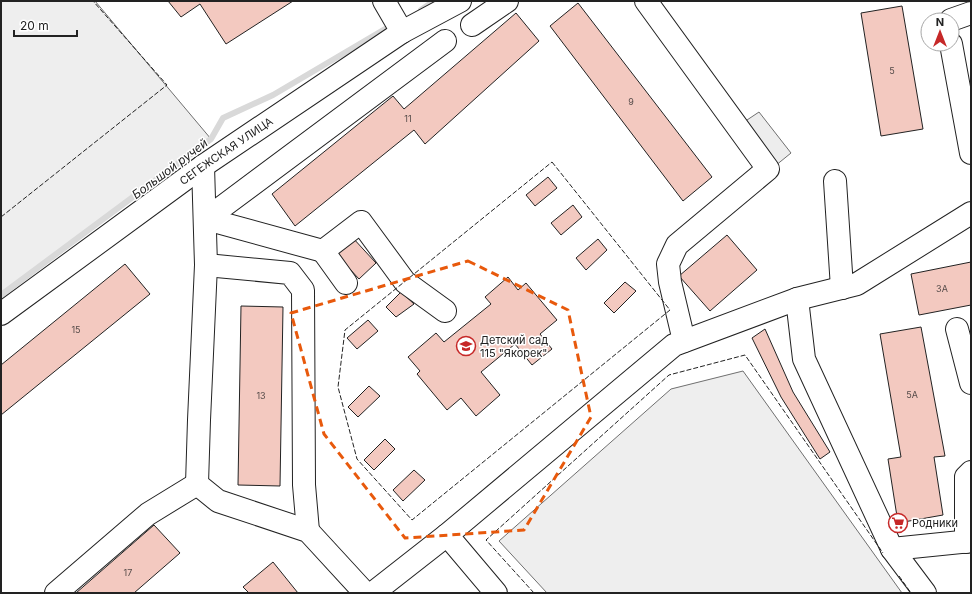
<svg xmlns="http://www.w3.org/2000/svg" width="972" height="594" viewBox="0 0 972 594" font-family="Inter,sans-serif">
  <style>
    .green { fill: #eee; stroke: #6f6f6f }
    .parking { fill: #ededed; stroke: #6f6f6f }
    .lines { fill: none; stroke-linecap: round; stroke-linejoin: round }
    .stream { stroke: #d9d9d9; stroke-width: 6 }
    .building { fill: #f3c9c0; stroke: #222 }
    .minor-casing { stroke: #222; stroke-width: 24 }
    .minor { stroke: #fff; stroke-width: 22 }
    .fence { stroke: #222; stroke-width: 1; stroke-dasharray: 5 2; stroke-linecap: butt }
    .marked { fill: none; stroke: #e8590c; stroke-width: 3; stroke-dasharray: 8 5; stroke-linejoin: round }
    .labels { text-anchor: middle; stroke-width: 3; stroke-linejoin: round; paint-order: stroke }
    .number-label { font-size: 9px; fill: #564c4a }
    .street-label { font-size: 11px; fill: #222; stroke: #fff }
    .poi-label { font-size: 11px; fill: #222; stroke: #fff; text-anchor: start }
    .water-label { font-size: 12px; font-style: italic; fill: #222; stroke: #fff }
  </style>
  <rect width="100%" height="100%" fill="#fff"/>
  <!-- green -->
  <path class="green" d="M 1,1 L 95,1 L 211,139 L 1,295 Z
    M 743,371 L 902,593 L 547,593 L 499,541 L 671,389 Z"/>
  <!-- parking -->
  <path class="parking" d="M 759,112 L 791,153 L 775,166 L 741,124 Z"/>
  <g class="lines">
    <!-- stream -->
    <path class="stream" d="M 421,10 L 434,1
      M 1,295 L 211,139 L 223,118 L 273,95 L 385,29"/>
  </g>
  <!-- building -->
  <path class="building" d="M 168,1 L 293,1 L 226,44 L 200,4 L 181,17 Z
    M 578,3 L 712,177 L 683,201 L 550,26 Z
    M 902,6 L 923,129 L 881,136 L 861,13 Z
    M 516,13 L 539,41 L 425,144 L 414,130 L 295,226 L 272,194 L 393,96 L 404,109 Z
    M 548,177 L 557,188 L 535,206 L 526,195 Z
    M 573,205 L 582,217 L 561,235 L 551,223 Z
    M 727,235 L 757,270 L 710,311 L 679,276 Z
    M 352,237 L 376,263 L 359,279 L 335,253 Z
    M 598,239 L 607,250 L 586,270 L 576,258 Z
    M 971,262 L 971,305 L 919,315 L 911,274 Z
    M 125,264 L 150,294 L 1,415 L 1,365 Z
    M 508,277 L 518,290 L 526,283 L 557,320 L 540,334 L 552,349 L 532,365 L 515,344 L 481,372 L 500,395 L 476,416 L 461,398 L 447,410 L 417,374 L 420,371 L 408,357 L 436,333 L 444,342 L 491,304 L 485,297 Z
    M 625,282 L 636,291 L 614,313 L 604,303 Z
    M 401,292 L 414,304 L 396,317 L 386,307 Z
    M 241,306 L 283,307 L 280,486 L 238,485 Z
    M 368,320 L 378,331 L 357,349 L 347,338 Z
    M 921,327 L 945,456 L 934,457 L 943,515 L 898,523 L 888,459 L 901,457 L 880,334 Z
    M 765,329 L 793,392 L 830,452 L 820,459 L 781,397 L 752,338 Z
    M 369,386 L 380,396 L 358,417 L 348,407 Z
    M 385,439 L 395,449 L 374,470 L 364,460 Z
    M 414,470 L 425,480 L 403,501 L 393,490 Z
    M 154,525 L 180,553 L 134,593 L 76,593 Z
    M 273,562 L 298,593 L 249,593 L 243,587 Z"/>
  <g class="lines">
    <!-- minor casing -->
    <g class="minor-casing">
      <g id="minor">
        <path d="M 384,1 L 402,32"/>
        <path d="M 646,1 L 768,169 L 677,245 L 668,264 L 670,282 L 684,341"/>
        <path d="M 951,20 L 971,13"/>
        <path d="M 472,25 L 507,1"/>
        <path d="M 951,44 L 971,153"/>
        <path d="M 203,166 L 206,265 L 199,420 L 197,484 L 218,501 L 308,531 L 365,593"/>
        <path d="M 835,181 L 842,288"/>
        <path d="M 206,219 L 445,41"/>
        <path d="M 206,219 L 323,251 L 361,222 L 405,282 L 445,311"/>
        <path d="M 323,251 L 346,283"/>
        <path d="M 206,265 L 290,273 L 303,290 L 304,485 L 308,531"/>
        <path d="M 797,299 L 804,359 L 892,549 L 925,593"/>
        <path id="s1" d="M 1,314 L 203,166 L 402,32 L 460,1"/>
        <path d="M 957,329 L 971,383"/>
        <path d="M 447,535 L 496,593"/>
        <path d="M 966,542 L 966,477 L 971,472"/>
        <path d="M 892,549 L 971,541"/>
        <path d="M 56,593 L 148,514 L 197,484"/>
        <path d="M 373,593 L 447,535 L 674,345 L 797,299 L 857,284 L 971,213"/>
      </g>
    </g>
    <!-- minor -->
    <use href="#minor" class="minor"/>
    <!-- fence -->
    <path class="fence" d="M 552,162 L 670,310 L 412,520 L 357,459 L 338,387 L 345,330 Z
      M 1,217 L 167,85 L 93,1
      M 899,576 L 911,593
      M 534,593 L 486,540 L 669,375 L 745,355 L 883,553"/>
  </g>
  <!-- marked area -->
  <path class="marked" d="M 468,261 L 568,310 L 591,417 L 524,530 L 405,538 L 324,434 L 291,313 Z"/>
  <!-- icons -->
  <defs>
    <g id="school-ring" transform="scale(1)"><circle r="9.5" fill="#fff" stroke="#c62828" stroke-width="1.5"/><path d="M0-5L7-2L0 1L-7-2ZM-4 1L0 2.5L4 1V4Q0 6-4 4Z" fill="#c62828"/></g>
    <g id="supermarket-ring" transform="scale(1)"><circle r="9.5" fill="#fff" stroke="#c62828" stroke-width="1.5"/><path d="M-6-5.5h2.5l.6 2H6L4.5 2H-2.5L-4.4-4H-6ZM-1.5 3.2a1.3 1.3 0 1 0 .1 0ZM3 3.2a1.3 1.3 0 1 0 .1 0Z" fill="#c62828"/></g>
  </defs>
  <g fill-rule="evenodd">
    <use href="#school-ring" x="466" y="346"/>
    <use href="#supermarket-ring" x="898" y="523"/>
  </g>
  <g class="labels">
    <!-- number labels -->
    <g class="number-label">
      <text x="892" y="74">5</text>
      <text x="631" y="105">9</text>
      <text x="408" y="122">11</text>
      <text x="942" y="292">3А</text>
      <text x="76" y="333">15</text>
      <text x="912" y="398">5А</text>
      <text x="261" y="399">13</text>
      <text x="128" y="576">17</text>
    </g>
    <!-- street labels -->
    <g class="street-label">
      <text dy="4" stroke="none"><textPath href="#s1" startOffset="278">СЕГЕЖСКАЯ УЛИЦА</textPath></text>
    </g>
    <!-- poi labels -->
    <g class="poi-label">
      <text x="480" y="344">Детский сад<tspan x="480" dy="13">115 "Якорек"</tspan></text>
      <text x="912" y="527">Родники</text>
    </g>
    <!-- water labels -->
    <g class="water-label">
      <text transform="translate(170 169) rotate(-37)" y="4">Большой ручей</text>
    </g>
  </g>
  <!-- border -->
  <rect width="972" height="594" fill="none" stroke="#222222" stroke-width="4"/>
  <!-- north arrow -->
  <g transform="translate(940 32)"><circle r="19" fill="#ffffff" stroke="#a7a7a7"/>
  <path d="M0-3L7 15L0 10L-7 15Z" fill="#c62828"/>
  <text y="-6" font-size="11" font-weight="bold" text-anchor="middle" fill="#222222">N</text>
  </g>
  <!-- scale -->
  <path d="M14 30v6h63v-6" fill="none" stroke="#222222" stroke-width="2"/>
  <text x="20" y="30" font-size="12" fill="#222222" stroke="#ffffff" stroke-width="3" paint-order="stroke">20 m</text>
</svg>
